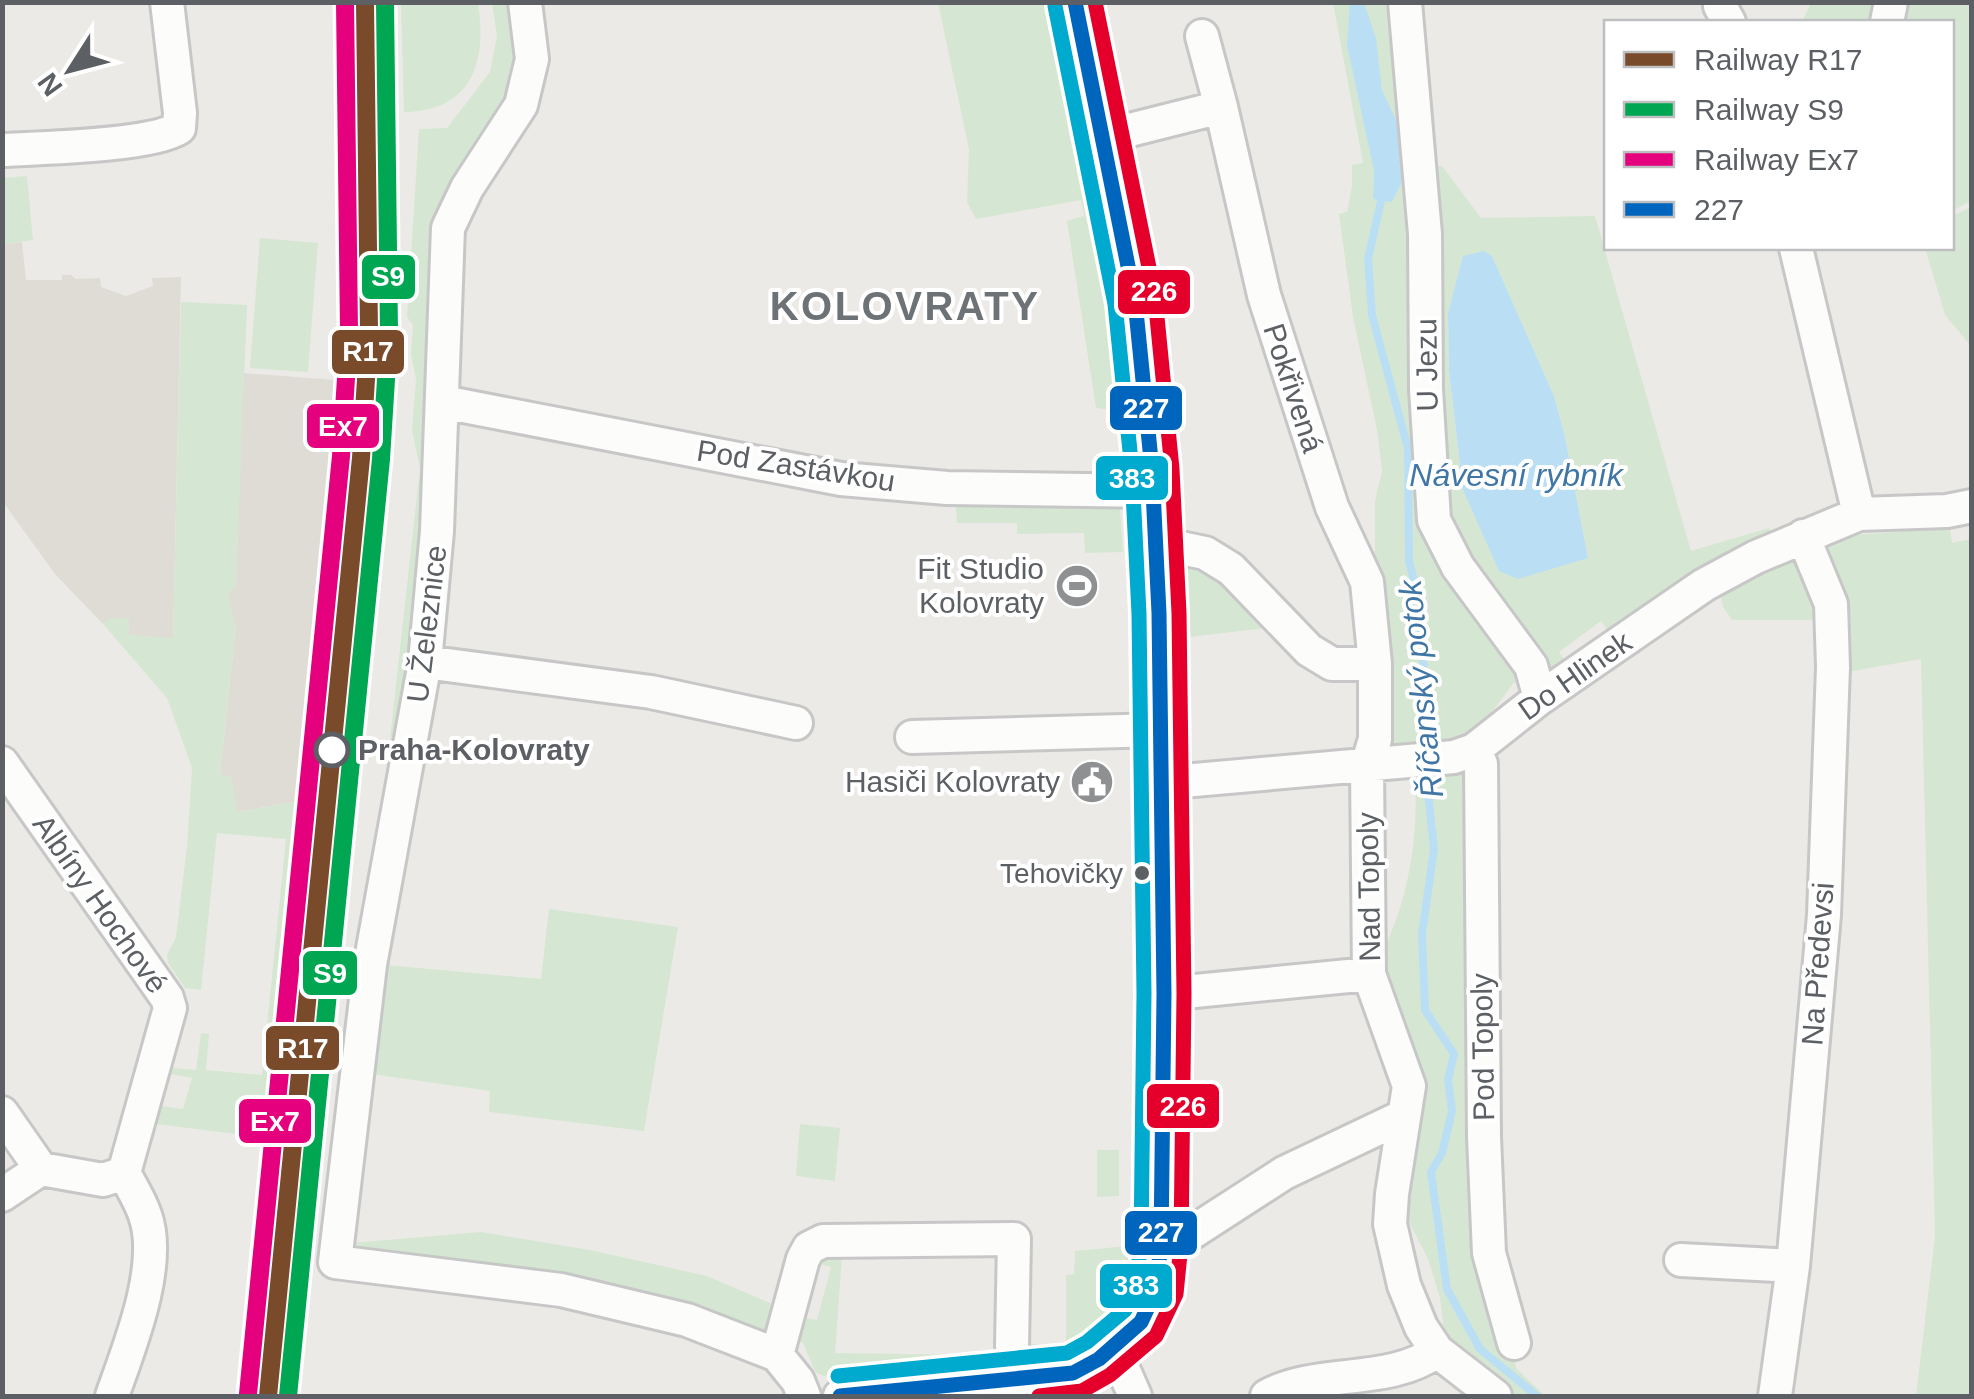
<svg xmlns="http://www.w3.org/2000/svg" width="1974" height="1399" viewBox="0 0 1974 1399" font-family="Helvetica,sans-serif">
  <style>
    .education { fill: #dfdcd6 }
    .green { fill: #d5e7d2; fill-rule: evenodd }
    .water { fill: #badff5 }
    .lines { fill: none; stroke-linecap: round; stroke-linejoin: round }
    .stream { stroke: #badff5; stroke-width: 8 }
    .minor-casing { stroke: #c7c7c7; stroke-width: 38 }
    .minor { stroke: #fcfcfb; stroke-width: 32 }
    .bus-1-casing { stroke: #fff; stroke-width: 22 }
    .bus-2-casing { stroke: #fff; stroke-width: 22 }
    .bus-3-casing { stroke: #fff; stroke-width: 22 }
    .bus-1 { stroke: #0065bd; stroke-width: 15 }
    .bus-2 { stroke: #e4002b; stroke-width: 15 }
    .bus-3 { stroke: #00a9ce; stroke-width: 15 }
    .rail-1-casing { stroke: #fff; stroke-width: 25 }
    .rail-2-casing { stroke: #fff; stroke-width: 25 }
    .rail-3-casing { stroke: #fff; stroke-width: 25 }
    .rail-1 { stroke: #7a4b2a; stroke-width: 18 }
    .rail-2 { stroke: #00a651; stroke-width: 18 }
    .rail-3 { stroke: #e5007d; stroke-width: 18 }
    .stop-dot { fill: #fff; stroke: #5c6064; stroke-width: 5 }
    .bus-dot { fill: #5c6064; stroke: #fff; stroke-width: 4 }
    .labels { text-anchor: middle; stroke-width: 8; stroke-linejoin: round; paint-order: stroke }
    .bus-label { font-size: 28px; fill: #5c6064; stroke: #fff; text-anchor: end }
    .street-label { font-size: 30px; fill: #5c6064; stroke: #fff }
    .poi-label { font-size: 30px; fill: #5c6064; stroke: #fff; text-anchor: end }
    .stop-label { font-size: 30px; font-weight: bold; fill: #5c6064; stroke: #fff; text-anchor: start }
    .water-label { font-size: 32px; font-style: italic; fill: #4076a5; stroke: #fff }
    .district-label { font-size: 40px; font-weight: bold; letter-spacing: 2.5px; fill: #6d7276; stroke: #fff }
    .line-badge { stroke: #fff; stroke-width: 4 }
    .badge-label { font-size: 28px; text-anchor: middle; font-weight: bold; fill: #fff }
  </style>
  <rect width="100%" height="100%" fill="#eceae6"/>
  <!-- education -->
  <path class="education" d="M 22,242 L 26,280 L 62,280 L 62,275 L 71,275 L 76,279 L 100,278 L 101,287 L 126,296 L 153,286 L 152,278 L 181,277 L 173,639 L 129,635 L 129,619 L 110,618 L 103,624 L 55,574 L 3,502 L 2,244 Z
    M 243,373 L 335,380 L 321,591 L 300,801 L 237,812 L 231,777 L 220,775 L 236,626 L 227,596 L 236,584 Z"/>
  <!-- green -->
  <path class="green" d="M 401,3 L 478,3 C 487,61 473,111 404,112 Z
    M 492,3 L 512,3 L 519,41 L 513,93 L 453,180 L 437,214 L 431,242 L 424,434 L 431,454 L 424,532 L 391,800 L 368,893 L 384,793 L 420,468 L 412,431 L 416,379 L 411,355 L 413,325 L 407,317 L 419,129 L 447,128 L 490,72 L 497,36 Z
    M 938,3 L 1058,3 L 1100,195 L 1132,407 L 1112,410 L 1096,408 L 1067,221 L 1084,216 L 1081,200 L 976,219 L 967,202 L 969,149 Z
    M 1333,3 L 1386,3 L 1390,45 L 1402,63 L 1406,171 L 1442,166 L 1481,218 L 1595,216 L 1691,551 L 1769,528 L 1772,536 L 1611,634 L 1601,621 L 1559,652 L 1568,665 L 1555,670 L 1544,663 L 1513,684 L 1478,730 L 1461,741 L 1405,747 L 1375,739 L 1375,501 L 1382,471 L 1377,430 L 1353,317 L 1339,214 L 1347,212 L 1352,186 L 1352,165 L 1363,163 ZM 1464,256 L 1492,256 L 1554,396 L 1565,437 L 1588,557 L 1463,490 L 1449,371 L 1448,313 Z
    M 1811,3 L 1876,3 L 1872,22 L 1802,22 Z
    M 1903,3 L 1971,3 L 1971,201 L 1952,211 L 1952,22 L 1902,22 Z
    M 27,176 L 33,240 L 3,244 L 3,178 Z
    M 1971,207 L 1971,346 L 1945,315 L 1925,248 L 1952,248 L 1952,216 Z
    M 260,238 L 318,243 L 308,372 L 250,368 Z
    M 181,302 L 247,305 L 236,584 L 228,596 L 236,626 L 220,774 L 231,777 L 238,812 L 300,801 L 268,1138 L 156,1124 L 161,1106 L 183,1109 L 192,1078 L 171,1074 L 173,1068 L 196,1070 L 201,1033 L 209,1034 L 206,1070 L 262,1075 L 286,839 L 217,833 L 201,990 L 185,988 L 168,963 L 167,955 L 176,937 L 187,846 L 192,768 L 167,698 L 103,624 L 110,618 L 129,618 L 129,635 L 173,638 Z
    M 956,506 L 1120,508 L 1123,552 L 1085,553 L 1084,533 L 1017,534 L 1017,523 L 957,523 Z
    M 1950,528 L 1952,543 L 1971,539 L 1971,1396 L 1916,1396 L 1935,1236 L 1921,659 L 1847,672 L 1818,620 L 1732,620 L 1723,607 L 1720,591 L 1824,545 L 1855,535 Z
    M 1186,559 L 1201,561 L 1274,627 L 1190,637 Z
    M 1481,764 L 1484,1137 L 1516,1368 L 1545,1396 L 1515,1396 L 1445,1339 L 1440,1298 L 1428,1259 L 1405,1214 L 1403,1129 L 1369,974 C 1407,918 1419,841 1415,774 Z
    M 549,909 L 678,927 L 644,1131 L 489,1112 L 490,1091 L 371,1074 L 386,965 L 541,979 Z
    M 800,1124 L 840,1128 L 835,1181 L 796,1176 Z
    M 1097,1150 L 1119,1150 L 1119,1196 L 1097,1197 Z
    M 481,1232 L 590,1250 L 707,1276 L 777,1306 L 767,1335 L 374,1253 L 351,1243 Z
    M 833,1241 L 842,1255 L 835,1353 L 980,1355 L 981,1350 L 1001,1351 L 1000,1358 L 842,1371 L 824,1376 L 816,1373 L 803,1343 L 782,1336 L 801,1317 L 817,1320 L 831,1267 L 803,1259 L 833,1259 Z
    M 1138,1245 C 1130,1307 1094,1354 1028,1357 L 1029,1343 L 1056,1348 L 1057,1343 L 1066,1342 L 1066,1275 L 1074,1274 L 1075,1251 Z"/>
  <!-- water -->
  <path class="water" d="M 1350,3 L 1364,3 L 1376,38 L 1382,90 L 1403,135 L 1401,184 L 1392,202 L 1373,199 L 1374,171 L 1347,45 Z
    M 1484,251 L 1492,256 L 1554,396 L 1565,437 L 1588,558 L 1518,579 L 1499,571 L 1463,490 L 1449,371 L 1448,313 L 1463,256 Z"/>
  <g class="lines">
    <!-- stream -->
    <path class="stream" d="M 1383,192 L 1368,259 L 1372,315 L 1408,449 L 1409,561 L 1417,593 L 1431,750
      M 1430,769 L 1428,792 L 1434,849 L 1422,934 L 1425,1010 L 1454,1054 L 1448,1080 L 1452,1111 L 1442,1153 L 1431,1172 L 1447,1289 L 1480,1349 L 1537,1396"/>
    <!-- minor casing -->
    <g class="minor-casing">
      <path id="minor" d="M 525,2 L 532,59 L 521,105 L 467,188 L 448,228 L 437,531 L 425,662 L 370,965 L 335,1262 L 561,1290 L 687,1320 L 777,1355 L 798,1381 L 804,1396
        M 1405,2 L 1425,234 L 1426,389 L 1434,520 L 1458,567 L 1531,666 L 1540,698
        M 1720,6 L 1729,22
        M 1887,22 L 1891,2
        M 1221,107 L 1264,295 L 1332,507 L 1367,582 L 1375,664 L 1375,739 L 1367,766 L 1369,974 L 1409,1086 L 1392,1194 L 1390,1224 L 1404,1285 L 1421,1327 L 1437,1351 L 1495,1396
        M 1102,137 L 1221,107 L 1202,36
        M 2,150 C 40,148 151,146 179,128 L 180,113 L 167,2
        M 1796,248 L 1859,514
        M 443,402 L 841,479 L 947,488 L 1154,491
        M 1156,543 L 1205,553 L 1231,569 L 1309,650 L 1332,664 L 1375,664
        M 425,662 L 651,692 L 796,723
        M 912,737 L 1159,730
        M 1474,750 L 1481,764 L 1484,1137 L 1489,1253 L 1514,1343
        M 2,763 L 167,998 L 170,1008 L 124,1173 C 131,1186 140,1200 145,1215 C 163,1265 129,1348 112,1396
        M 1160,783 L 1454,757 L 1474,750 L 1540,698 L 1704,585 L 1756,557 L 1859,514 L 1947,511 L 1972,506
        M 1164,994 L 1369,974
        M 2,1113 L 41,1169
        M 2,1195 L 41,1169 L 103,1180 L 124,1173
        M 1161,1244 L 1179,1241 L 1284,1173 L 1404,1116
        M 1681,1260 L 1793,1266
        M 1114,1348 L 1135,1396
        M 777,1355 L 803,1259 L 809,1248 L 823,1241 L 1014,1239 L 1012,1346
        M 840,1396 L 1073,1373 L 1099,1359 L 1141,1322 L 1156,1290 L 1161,1244 L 1164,994 L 1159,613 L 1152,470 L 1135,301 L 1075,2
        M 1267,1396 C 1319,1368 1389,1386 1437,1351
        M 1775,1396 L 1793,1266 L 1824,915 L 1833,667 L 1831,604 L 1803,536"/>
    </g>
    <!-- minor -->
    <use href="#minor" class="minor"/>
    <!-- bus-1 casing -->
    <g class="bus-1-casing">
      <path id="bus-1" d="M 840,1396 L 1073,1373 L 1099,1359 L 1141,1322 L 1156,1290 L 1161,1244 L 1164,994 L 1159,613 L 1152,470 L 1135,301 L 1075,2"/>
    </g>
    <!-- bus-2 casing -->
    <g class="bus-2-casing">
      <path id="bus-2" d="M 1039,1396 L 1082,1391 L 1110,1375 L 1156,1336 L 1176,1294 L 1181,1244 L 1184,994 L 1179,613 L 1172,469 L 1155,297 L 1095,2"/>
    </g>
    <!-- bus-3 casing -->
    <g class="bus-3-casing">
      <path id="bus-3" d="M 838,1376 L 1067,1353 L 1087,1342 L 1125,1310 L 1136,1285 L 1141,1243 L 1144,994 L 1139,614 L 1132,471 L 1115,304 L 1055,6"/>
    </g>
    <!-- bus-1 -->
    <use href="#bus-1" class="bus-1"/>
    <!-- bus-2 -->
    <use href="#bus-2" class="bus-2"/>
    <!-- bus-3 -->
    <use href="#bus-3" class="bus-3"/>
    <!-- rail-1 casing -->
    <g class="rail-1-casing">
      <path id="rail-1" d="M 268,1396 L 361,458 L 369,332 L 365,2"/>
    </g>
    <!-- rail-2 casing -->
    <g class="rail-2-casing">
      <path id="rail-2" d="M 288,1396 L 381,459 L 389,332 L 385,2"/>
    </g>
    <!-- rail-3 casing -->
    <g class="rail-3-casing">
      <path id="rail-3" d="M 248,1394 L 341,456 L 349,331 L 345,2"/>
    </g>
    <!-- rail-1 -->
    <use href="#rail-1" class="rail-1"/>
    <!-- rail-2 -->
    <use href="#rail-2" class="rail-2"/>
    <!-- rail-3 -->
    <use href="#rail-3" class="rail-3"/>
  </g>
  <!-- icons -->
  <defs>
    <g id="stadium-disc" transform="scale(2.25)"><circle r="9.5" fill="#8e9092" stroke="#fff"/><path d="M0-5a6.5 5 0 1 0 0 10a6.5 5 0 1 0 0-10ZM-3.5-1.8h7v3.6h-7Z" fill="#fff"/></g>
    <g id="civic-disc" transform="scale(2.25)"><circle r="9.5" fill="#8e9092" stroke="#fff"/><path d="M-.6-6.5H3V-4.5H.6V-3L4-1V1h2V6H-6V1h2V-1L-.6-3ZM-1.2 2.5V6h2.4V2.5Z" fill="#fff"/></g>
  </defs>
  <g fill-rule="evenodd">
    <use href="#stadium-disc" x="1077" y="586"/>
    <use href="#civic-disc" x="1092" y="782"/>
  </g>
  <!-- markers -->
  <circle class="stop-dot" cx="332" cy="750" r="16"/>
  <circle class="bus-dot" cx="1142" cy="873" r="9"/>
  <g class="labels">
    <!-- bus labels -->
    <g class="bus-label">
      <text x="1123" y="883">Tehovičky</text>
    </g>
    <!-- street labels -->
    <g class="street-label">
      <text transform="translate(1427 365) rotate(-91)" y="10">U Jezu</text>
      <text transform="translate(1293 388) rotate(72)" y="10">Pokřivená</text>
      <text transform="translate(796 466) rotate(9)" y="10">Pod Zastávkou</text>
      <text transform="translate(427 624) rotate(-83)" y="10">U Železnice</text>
      <text transform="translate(1575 676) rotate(-35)" y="10">Do Hlinek</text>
      <text transform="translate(1369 887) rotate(-91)" y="10">Nad Topoly</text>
      <text transform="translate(100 904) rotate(55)" y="10">Albíny Hochové</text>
      <text transform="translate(1818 964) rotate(-86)" y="10">Na Předevsi</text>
      <text transform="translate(1483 1047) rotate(-91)" y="10">Pod Topoly</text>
    </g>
    <!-- poi labels -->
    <g class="poi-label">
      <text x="1044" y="579">Fit Studio<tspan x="1044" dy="34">Kolovraty</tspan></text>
      <text x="1060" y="792">Hasiči Kolovraty</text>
    </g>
    <!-- stop labels -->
    <g class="stop-label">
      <text x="358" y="760">Praha-Kolovraty</text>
    </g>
    <!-- water labels -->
    <g class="water-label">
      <text x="1516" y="486">Návesní rybník</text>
      <text transform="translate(1421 689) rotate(-96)" y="11">Říčanský potok</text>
    </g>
    <!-- district labels -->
    <g class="district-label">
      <text x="905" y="320">KOLOVRATY</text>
    </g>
  </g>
  <g class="line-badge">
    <rect x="360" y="253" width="57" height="48" rx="10" fill="#00a651"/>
    <rect x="1116" y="268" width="76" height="48" rx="10" fill="#e4002b"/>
    <rect x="330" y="328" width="76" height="48" rx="10" fill="#7a4b2a"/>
    <rect x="1108" y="384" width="76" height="48" rx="10" fill="#0065bd"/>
    <rect x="305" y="402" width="76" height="48" rx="10" fill="#e5007d"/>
    <rect x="1094" y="454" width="76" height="48" rx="10" fill="#00a9ce"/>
    <rect x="301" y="949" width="58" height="48" rx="10" fill="#00a651"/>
    <rect x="264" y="1024" width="77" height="48" rx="10" fill="#7a4b2a"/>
    <rect x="1145" y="1082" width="76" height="48" rx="10" fill="#e4002b"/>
    <rect x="237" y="1097" width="76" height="48" rx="10" fill="#e5007d"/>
    <rect x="1123" y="1209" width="76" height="48" rx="10" fill="#0065bd"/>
    <rect x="1098" y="1262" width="76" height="48" rx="10" fill="#00a9ce"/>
  </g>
  <g class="badge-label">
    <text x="388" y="286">S9</text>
    <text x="1154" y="301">226</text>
    <text x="368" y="361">R17</text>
    <text x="1146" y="418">227</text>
    <text x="343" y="436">Ex7</text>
    <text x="1132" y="488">383</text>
    <text x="330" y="983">S9</text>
    <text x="303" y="1058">R17</text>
    <text x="1183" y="1116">226</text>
    <text x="275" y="1131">Ex7</text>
    <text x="1161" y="1242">227</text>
    <text x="1136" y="1295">383</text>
  </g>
  <!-- border -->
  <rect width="1974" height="1399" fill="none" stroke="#5c6064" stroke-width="10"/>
  <!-- legend -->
  <rect x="1604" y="20" width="350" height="230" fill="#ffffff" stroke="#bebfc1" stroke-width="2.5"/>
  <rect x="1624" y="52" width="50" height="15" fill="#7a4b2a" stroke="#bebfc1" stroke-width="2.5"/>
  <text x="1694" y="70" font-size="30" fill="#5c6064">Railway R17</text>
  <rect x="1624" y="102" width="50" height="15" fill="#00a651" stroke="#bebfc1" stroke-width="2.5"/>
  <text x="1694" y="120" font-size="30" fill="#5c6064">Railway S9</text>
  <rect x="1624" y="152" width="50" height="15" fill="#e5007d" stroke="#bebfc1" stroke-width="2.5"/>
  <text x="1694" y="170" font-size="30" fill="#5c6064">Railway Ex7</text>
  <rect x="1624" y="202" width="50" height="15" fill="#0065bd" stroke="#bebfc1" stroke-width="2.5"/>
  <text x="1694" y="220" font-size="30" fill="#5c6064">227</text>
  <!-- north arrow -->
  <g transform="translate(70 70) rotate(234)" stroke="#ffffff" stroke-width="8" paint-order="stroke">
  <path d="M0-8L18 38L0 25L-18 38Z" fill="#5c6064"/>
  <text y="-15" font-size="28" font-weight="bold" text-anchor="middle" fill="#5c6064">N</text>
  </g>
</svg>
